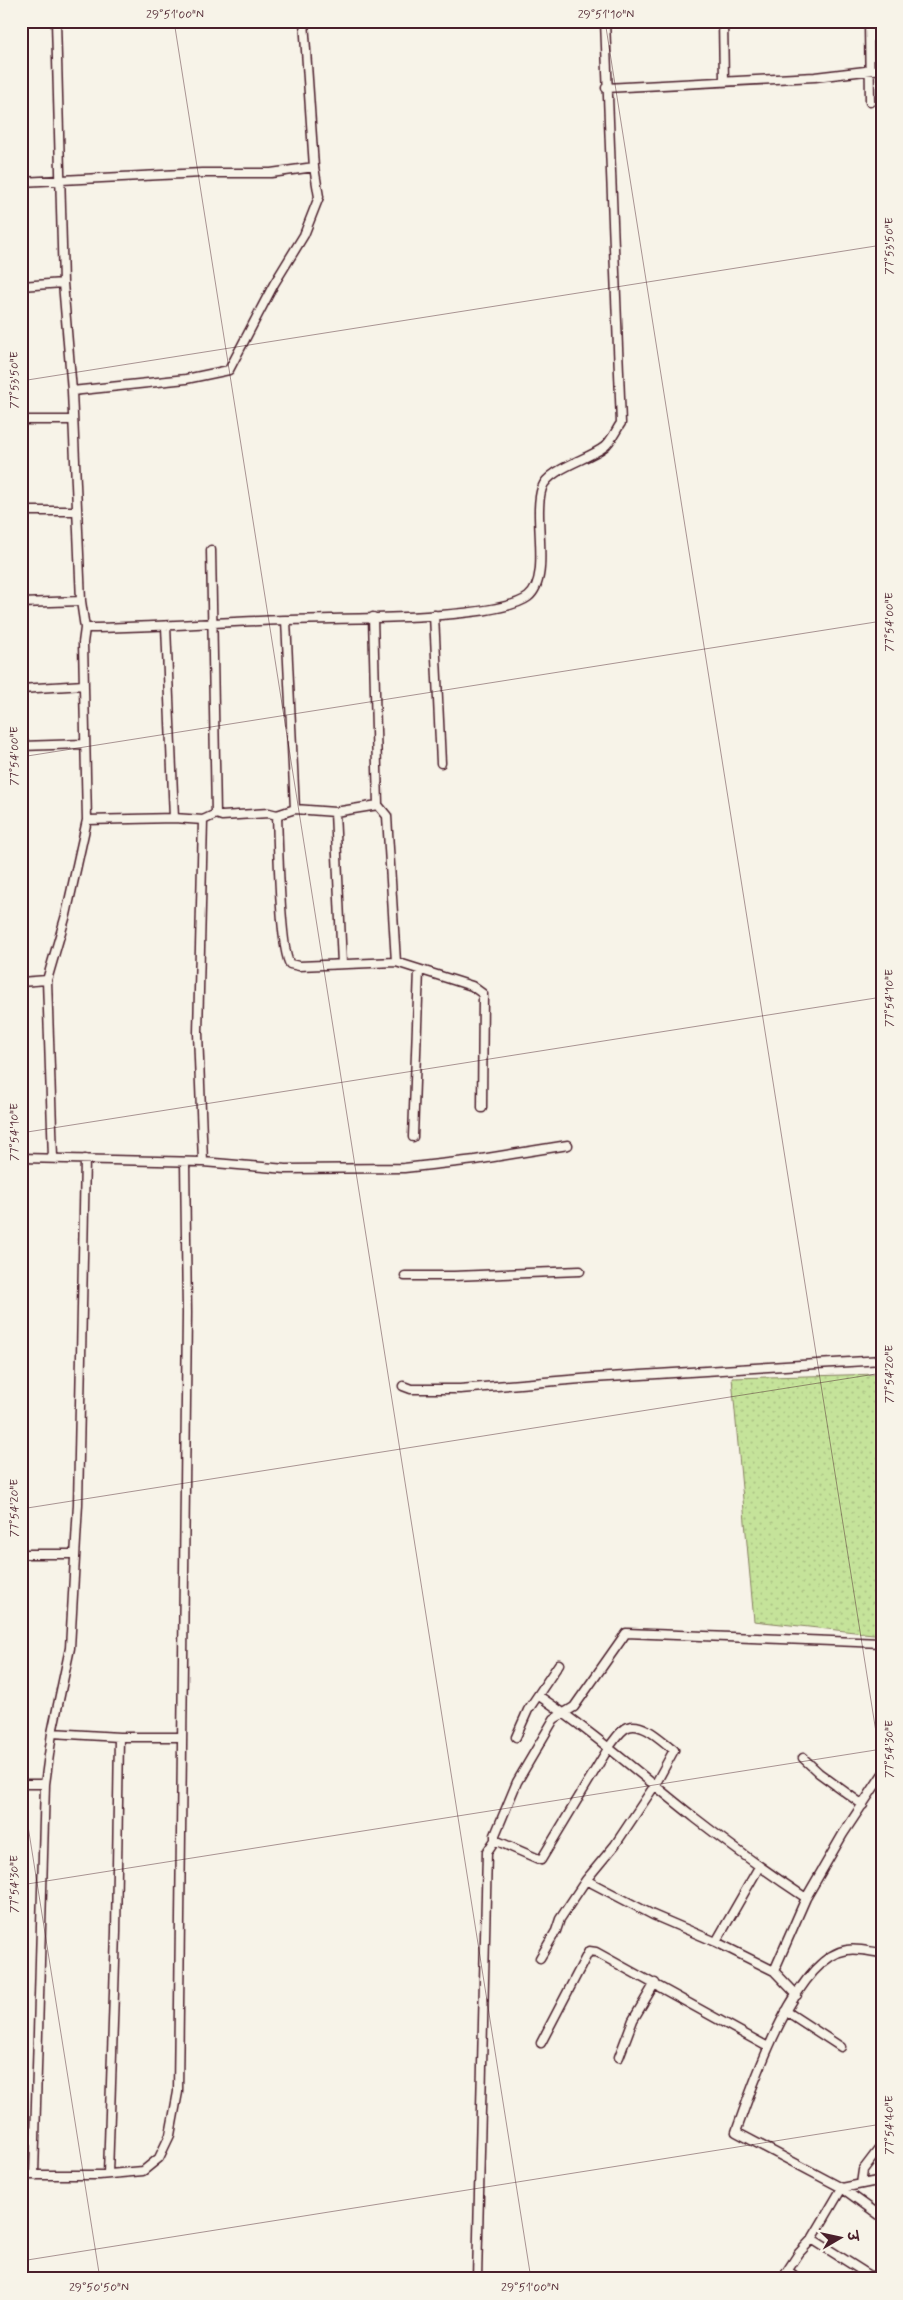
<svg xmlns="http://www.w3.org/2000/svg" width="903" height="2300" viewBox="0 0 903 2300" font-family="Mynerve,'Playpen Sans Deva',sans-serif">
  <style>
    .grass { fill: url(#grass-dots); stroke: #888162 }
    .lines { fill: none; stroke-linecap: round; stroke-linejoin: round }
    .minor-casing { stroke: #4a1f2b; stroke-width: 11 }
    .minor { stroke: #f7f3e8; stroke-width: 8 }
    .ticks { fill: none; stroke: #4a1f2b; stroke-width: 1; stroke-opacity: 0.45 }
    .neatline { fill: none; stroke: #4a1f2b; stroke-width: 2 }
    .ticks-label { font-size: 12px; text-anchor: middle; fill: #4a1f2b }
  </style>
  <defs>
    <pattern id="grass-dots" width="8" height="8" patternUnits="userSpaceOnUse" patternTransform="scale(1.25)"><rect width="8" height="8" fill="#c5e39a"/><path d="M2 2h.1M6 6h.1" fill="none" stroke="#abc285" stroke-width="1.8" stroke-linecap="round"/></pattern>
  </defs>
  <rect width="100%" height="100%" fill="#f7f3e8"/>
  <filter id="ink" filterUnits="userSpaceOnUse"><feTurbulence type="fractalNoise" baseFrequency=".02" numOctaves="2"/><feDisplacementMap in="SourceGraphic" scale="10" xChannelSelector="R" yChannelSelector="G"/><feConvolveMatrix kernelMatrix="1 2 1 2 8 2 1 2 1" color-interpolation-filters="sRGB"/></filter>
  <g filter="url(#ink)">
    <!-- grass -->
    <path class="grass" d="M 882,1374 L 882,1635 L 754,1621 L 732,1378 Z"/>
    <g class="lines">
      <!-- minor casing -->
      <g class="minor-casing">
        <path id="minor" d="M 723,21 L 724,81
          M 869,21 L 870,102
          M 606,88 L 815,77 L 882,69
          M 21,182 L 202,173 L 271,173 L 314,167
          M 21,286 L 63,283
          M 72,391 L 186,379 L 229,370 L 274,284 L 304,235 L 319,197 L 314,167 L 304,21
          M 21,420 L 73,420
          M 21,511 L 76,511
          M 211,550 L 216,814
          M 21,603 L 81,601
          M 434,615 L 441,763
          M 373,617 L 378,805 L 387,816 L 396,962
          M 286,620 L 295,809
          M 166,626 L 174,818
          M 85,628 C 152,627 219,622 285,620 C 331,618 497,621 528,597 C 552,578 532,517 542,488 C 548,469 589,459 604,447 C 611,442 616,430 621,423 L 605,21
          M 21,689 L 84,685
          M 21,746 L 84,744
          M 335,812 L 342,964
          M 277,815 C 278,839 280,951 290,964 L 299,966 L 396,962 L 472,986 L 483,994 L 482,1108
          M 87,820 L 174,818 L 203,820 L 216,814 L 222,816 L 269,813 L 277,815 L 295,809 L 335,812 L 378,805
          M 203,820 L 198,1033 L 203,1162
          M 21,982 L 47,980
          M 413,1137 L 419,970
          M 21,1158 L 203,1162 L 286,1169 L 404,1168 L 475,1160 L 568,1145
          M 53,1158 L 47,980 L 66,915 L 87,820 L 83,643 L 85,628 L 81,601 L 72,391 L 63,283 L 56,21
          M 405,1276 L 454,1276 L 580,1271
          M 403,1386 L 411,1389 L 460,1389 L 593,1378 L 882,1360
          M 21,1554 L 75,1554
          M 539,1696 C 594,1733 643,1777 695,1818 C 731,1846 768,1873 806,1898
          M 52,1733 L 119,1737 L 181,1737
          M 516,1737 L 528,1710 L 559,1664
          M 803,1758 L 819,1773 L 863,1805
          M 21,1784 L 45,1784
          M 495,1840 L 541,1860 L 609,1747 C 614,1741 620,1730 628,1727 C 643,1721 663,1742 674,1750 L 655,1785 L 615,1845 L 586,1880 L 560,1919 L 556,1931 L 540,1958
          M 586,1880 L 653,1915 L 716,1942 L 774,1971 L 797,1995
          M 716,1942 L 759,1867
          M 882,1953 C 872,1952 857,1948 847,1950 C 795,1958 752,2087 736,2132 L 842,2188 L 882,2180
          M 774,1971 L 806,1898 L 843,1834 L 882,1775
          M 786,2011 L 841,2047
          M 541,2043 L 589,1951 L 596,1952 L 768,2047
          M 619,2057 L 633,2020 L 655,1983
          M 108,2174 L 116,1932 L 119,1737
          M 21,2175 L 99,2175 L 143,2171 L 159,2158 L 170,2135 L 178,2092 L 187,1313 L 185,1162
          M 34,2175 L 45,1784 L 52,1733 L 70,1648 L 78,1504 L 85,1159
          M 861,2184 L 863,2170 L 882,2145
          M 812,2239 L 875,2279
          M 788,2271 L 799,2279
          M 477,2279 L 487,1852 L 495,1840 L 495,1835 L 517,1782 L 554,1719 L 574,1707 L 626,1633 L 882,1643
          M 782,2279 L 799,2253 L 812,2239 L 842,2188 L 882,2217"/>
      </g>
      <!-- minor -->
      <use href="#minor" class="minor"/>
    </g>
  </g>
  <!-- ticks -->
  <path class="ticks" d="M 174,21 L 531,2279M 605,21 L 882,1770M 21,381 L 882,245M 21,757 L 882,621M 21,1133 L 882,997M 21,1509 L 882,1373M 21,1782 L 100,2279M 21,1885 L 882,1749M 21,2261 L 882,2124"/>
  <!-- margin -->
  <rect width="903" height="2300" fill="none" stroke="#f7f3e8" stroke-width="55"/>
  <!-- north arrow -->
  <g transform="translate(840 2238) rotate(81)" stroke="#f7f3e8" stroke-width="4" paint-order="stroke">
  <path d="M0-4L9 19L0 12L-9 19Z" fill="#4a1f2b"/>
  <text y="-8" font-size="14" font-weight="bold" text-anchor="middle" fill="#4a1f2b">उ</text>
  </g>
  <rect x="28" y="28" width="848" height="2244" class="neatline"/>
  <g class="ticks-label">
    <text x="175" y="18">29°51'00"N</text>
    <text x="606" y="18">29°51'10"N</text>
    <text transform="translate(889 246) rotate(-90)" y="4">77°53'50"E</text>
    <text transform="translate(14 380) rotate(-90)" y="4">77°53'50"E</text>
    <text transform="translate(889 622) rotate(-90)" y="4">77°54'00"E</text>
    <text transform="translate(14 756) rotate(-90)" y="4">77°54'00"E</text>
    <text transform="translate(889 998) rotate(-90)" y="4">77°54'10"E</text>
    <text transform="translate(14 1132) rotate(-90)" y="4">77°54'10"E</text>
    <text transform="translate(889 1374) rotate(-90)" y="4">77°54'20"E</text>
    <text transform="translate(14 1508) rotate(-90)" y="4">77°54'20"E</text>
    <text transform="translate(889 1749) rotate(-90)" y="4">77°54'30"E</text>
    <text transform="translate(14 1884) rotate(-90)" y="4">77°54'30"E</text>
    <text transform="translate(889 2125) rotate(-90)" y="4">77°54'40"E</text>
    <text x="99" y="2291">29°50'50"N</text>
    <text x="530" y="2291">29°51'00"N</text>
  </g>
</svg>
